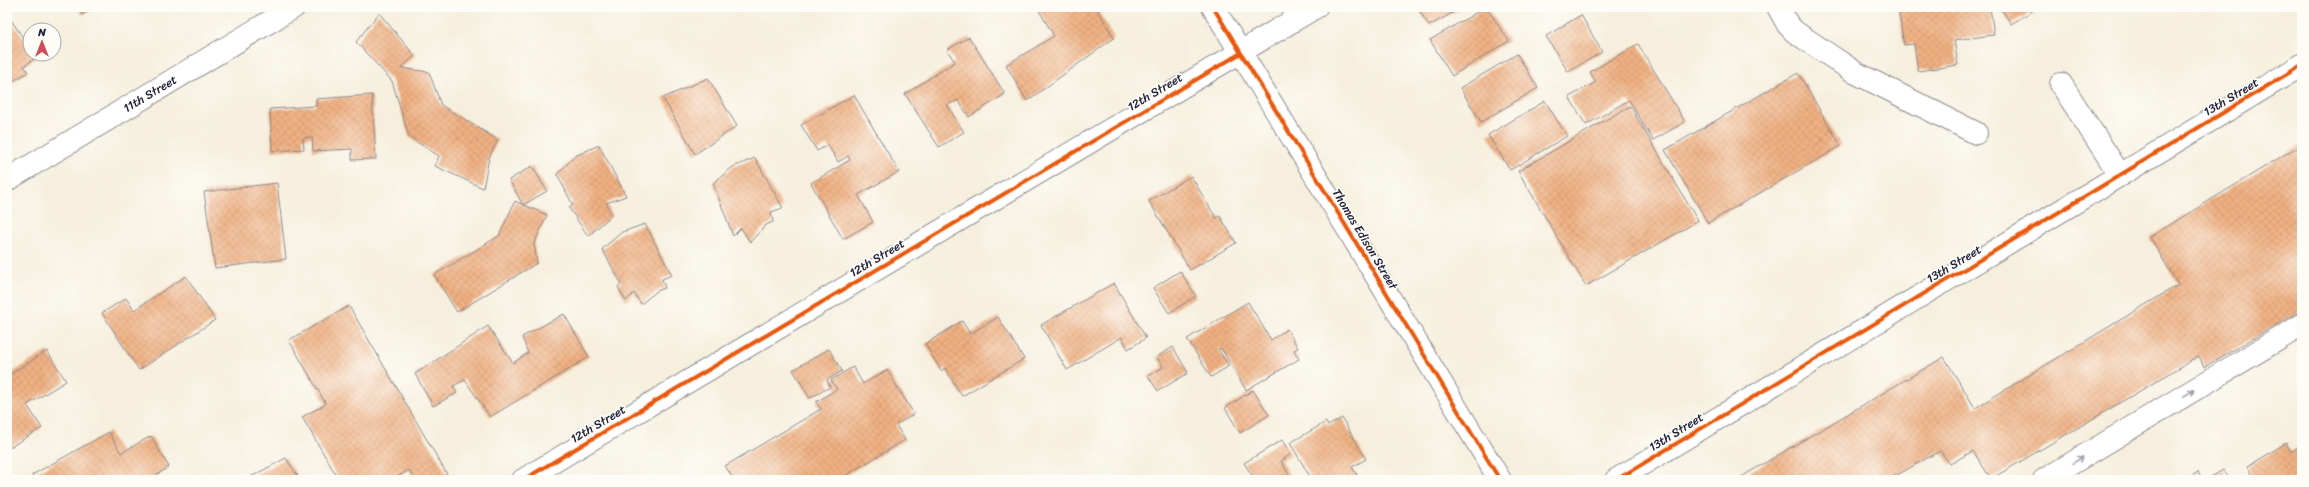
<svg xmlns="http://www.w3.org/2000/svg" width="2309" height="487" viewBox="0 0 2309 487" font-family="Sriracha,sans-serif">
  <style>
    .building { fill: url(#building-cross-hatch) }
    .lines { fill: none; stroke-linecap: round; stroke-linejoin: round }
    .minor-casing { stroke: #8c888c; stroke-width: 24 }
    .minor { stroke: #fff; stroke-width: 22 }
    .cycleway-casing { stroke: #fdfcf7; stroke-width: 6 }
    .cycleway { stroke: #e8590c; stroke-width: 4 }
    .oneway { stroke: #9c9ca7 }
    .labels { text-anchor: middle; stroke-width: 3.5; stroke-linejoin: round; paint-order: stroke }
    .street-label { font-size: 12px; fill: #22223b; stroke: #fdfcf7 }
  </style>
  <defs>
    <pattern id="building-cross-hatch" width="8" height="8" patternUnits="userSpaceOnUse"><rect width="8" height="8" fill="#f0b182"/><path d="M0 0l8 8M0 8l8-8" fill="none" stroke="#ce9871"/></pattern>
  </defs>
  <rect width="100%" height="100%" fill="#fdfcf7"/>
  <filter id="ink" filterUnits="userSpaceOnUse"><feTurbulence type="fractalNoise" baseFrequency=".025" numOctaves="2"/><feDisplacementMap in="SourceGraphic" scale="8" xChannelSelector="R" yChannelSelector="G"/><feConvolveMatrix kernelMatrix="1 2 1 2 8 2 1 2 1" color-interpolation-filters="sRGB"/></filter>
  <filter id="wash" filterUnits="userSpaceOnUse"><feTurbulence type="fractalNoise" baseFrequency=".012" numOctaves="4" result="noise"/><feDisplacementMap in="SourceGraphic" scale="16" xChannelSelector="R" yChannelSelector="G"/><feGaussianBlur stdDeviation="0.9" result="paint"/><feColorMatrix in="noise" values="0 0 0 0 0 0 0 0 0 0 0 0 0 0 0 0 0 1.4 0 .05"/><feComposite in="paint" operator="in"/></filter>
  <g filter="url(#wash)">
    <rect width="100%" height="100%" fill="#f6efdd"/>
    <g id="blocks">
      <!-- building -->
      <path class="building" d="M 78,7 L 96,7 L 82,15 Z
        M 1037,7 L 1096,7 L 1114,38 L 1027,101 L 1006,65 L 1054,36 Z
        M 1417,7 L 1463,7 L 1429,26 Z
        M 1486,7 L 1509,41 L 1452,76 L 1430,40 Z
        M 1898,7 L 1990,7 L 1994,35 L 1954,40 L 1958,65 L 1918,71 L 1914,44 L 1904,45 Z
        M 2000,7 L 2039,7 L 2011,24 Z
        M 379,13 L 415,56 L 401,68 L 429,72 L 441,105 L 498,140 L 489,158 L 483,188 L 435,166 L 439,156 L 409,137 L 392,81 L 356,42 Z
        M 7,14 L 30,48 L 30,54 L 34,54 L 36,58 L 24,66 L 28,72 L 7,85 Z
        M 1581,15 L 1602,52 L 1568,72 L 1546,36 Z
        M 969,37 L 1005,94 L 969,117 L 958,100 L 947,105 L 964,132 L 939,147 L 905,94 L 955,62 L 947,50 Z
        M 1638,44 L 1685,122 L 1653,140 L 1629,100 L 1586,125 L 1569,97 L 1596,82 L 1590,72 Z
        M 1517,54 L 1538,88 L 1481,122 L 1460,88 Z
        M 1798,73 L 1841,146 L 1708,223 L 1665,150 Z
        M 708,78 L 737,126 L 695,154 L 663,98 Z
        M 372,95 L 376,159 L 352,160 L 352,149 L 313,151 L 312,137 L 303,138 L 304,149 L 272,151 L 270,109 L 316,106 L 316,99 Z
        M 854,95 L 899,172 L 858,195 L 873,222 L 843,239 L 811,183 L 850,160 L 848,156 L 838,162 L 828,145 L 817,151 L 801,125 Z
        M 1545,101 L 1567,136 L 1510,170 L 1488,135 Z
        M 1630,106 L 1698,221 L 1586,286 L 1518,171 Z
        M 2302,144 L 2302,310 L 2204,367 L 2199,356 L 1991,479 L 1973,451 L 1950,464 L 1940,451 L 1888,480 L 1736,480 L 1944,357 L 1975,408 L 2178,285 L 2150,237 Z
        M 599,145 L 626,196 L 606,203 L 612,215 L 588,236 L 569,208 L 573,205 L 557,174 L 575,156 Z
        M 755,158 L 783,208 L 771,212 L 773,222 L 766,225 L 750,242 L 741,228 L 733,236 L 713,183 L 733,167 Z
        M 532,166 L 547,191 L 523,205 L 509,180 Z
        M 1191,176 L 1216,218 L 1220,216 L 1236,243 L 1190,270 L 1149,201 Z
        M 277,183 L 286,259 L 215,268 L 204,192 Z
        M 515,201 L 547,215 L 534,244 L 537,263 L 457,312 L 434,275 L 499,236 Z
        M 645,224 L 672,275 L 662,279 L 665,288 L 657,291 L 641,304 L 634,293 L 626,301 L 618,287 L 621,283 L 602,249 L 622,232 Z
        M 1180,271 L 1196,296 L 1169,313 L 1153,288 Z
        M 186,276 L 215,320 L 139,370 L 102,313 L 126,298 L 134,310 Z
        M 1114,283 L 1146,338 L 1128,349 L 1122,337 L 1067,370 L 1041,325 Z
        M 1248,302 L 1271,340 L 1287,329 L 1298,348 L 1294,350 L 1299,359 L 1246,390 L 1221,348 L 1218,349 L 1229,366 L 1211,377 L 1187,339 Z
        M 349,306 L 448,476 L 442,480 L 415,480 L 409,470 L 392,480 L 339,480 L 302,417 L 326,404 L 289,340 Z
        M 564,314 L 589,357 L 490,417 L 465,380 L 453,386 L 457,393 L 433,406 L 415,374 L 488,326 L 513,363 L 528,353 L 522,337 Z
        M 998,317 L 1024,359 L 962,396 L 945,368 L 941,371 L 925,344 L 962,321 L 970,334 Z
        M 1173,347 L 1188,373 L 1158,391 L 1148,376 L 1163,367 L 1157,357 Z
        M 829,349 L 842,371 L 827,380 L 830,387 L 810,398 L 793,370 Z
        M 47,351 L 66,381 L 27,405 L 42,428 L 7,449 L 7,376 Z
        M 853,367 L 863,384 L 887,370 L 914,414 L 896,425 L 905,440 L 838,480 L 734,480 L 725,466 L 821,409 L 816,402 L 837,389 L 831,380 Z
        M 1253,390 L 1269,415 L 1240,433 L 1225,408 Z
        M 1342,418 L 1366,459 L 1352,467 L 1360,480 L 1312,480 L 1290,443 L 1326,422 L 1328,426 Z
        M 109,432 L 121,453 L 151,436 L 169,467 L 156,475 L 159,480 L 126,480 L 124,477 L 119,480 L 35,480 L 32,475 Z
        M 1282,440 L 1291,454 L 1281,461 L 1292,480 L 1255,480 L 1244,463 Z
        M 2286,443 L 2291,452 L 2302,445 L 2302,480 L 2255,480 L 2247,467 Z
        M 286,458 L 300,480 L 245,480 Z
        M 2223,470 L 2230,480 L 2206,480 Z
        M 2198,472 L 2202,480 L 2185,480 Z
        M 958,476 L 959,480 L 946,480 Z"/>
    </g>
  </g>
  <g filter="url(#ink)">
    <use href="#blocks" fill-opacity="0" stroke="#8c888c" stroke-width="1"/>
    <g class="lines">
      <!-- minor casing -->
      <g class="minor-casing">
        <g id="minor">
          <path d="M 1213,7 L 1500,480"/>
          <path d="M 1778,7 L 1788,25 L 1795,32 L 1856,73 L 1976,133"/>
          <path d="M 2061,84 L 2120,175"/>
          <path id="s1" d="M 7,180 L 294,7"/>
          <path d="M 523,480 L 1316,7"/>
          <path d="M 1616,480 L 2302,65"/>
          <path d="M 2044,480 L 2302,325"/>
        </g>
      </g>
      <!-- minor -->
      <use href="#minor" class="minor"/>
      <!-- cycleway casing -->
      <g class="cycleway-casing">
        <path id="cycleway" d="M 1213,7 L 1500,480
          M 523,480 L 1241,53
          M 1616,480 L 2302,65"/>
      </g>
      <!-- cycleway -->
      <use href="#cycleway" class="cycleway"/>
    </g>
    <!-- one-way arrows -->
    <defs><path id="oneway-shaft" d="M-6 0H5M1.5-3L5.5 0L1.5 3" fill="none" stroke-width="1.6" stroke-linecap="round" stroke-linejoin="round"/></defs>
    <g class="oneway">
      <use href="#oneway-shaft" transform="translate(2189 393) rotate(-31)"/>
      <use href="#oneway-shaft" transform="translate(2078 460) rotate(-31)"/>
    </g>
  </g>
  <g class="labels">
    <!-- street labels -->
    <g class="street-label">
      <text transform="translate(1155 92) rotate(-31)" y="4">12th Street</text>
      <text dy="4" stroke="none"><textPath href="#s1" startOffset="167">11th Street</textPath></text>
      <text transform="translate(2231 97) rotate(-31)" y="4">13th Street</text>
      <text transform="translate(1365 239) rotate(59)" y="4">Thomas Edison Street</text>
      <text transform="translate(877 258) rotate(-31)" y="4">12th Street</text>
      <text transform="translate(1954 264) rotate(-31)" y="4">13th Street</text>
      <text transform="translate(598 424) rotate(-31)" y="4">12th Street</text>
      <text transform="translate(1676 432) rotate(-32)" y="4">13th Street</text>
    </g>
  </g>
  <!-- margin -->
  <rect width="2309" height="487" fill="none" stroke="#fdfcf7" stroke-width="24"/>
  <!-- north arrow -->
  <g transform="translate(42 42)"><circle r="19" fill="#fdfcf7" stroke="#a5a5ac"/>
  <path d="M0-3L7 15L0 10L-7 15Z" fill="#d1495b"/>
  <text y="-6" font-size="11" font-weight="bold" text-anchor="middle" fill="#22223b">N</text>
  </g>
</svg>
